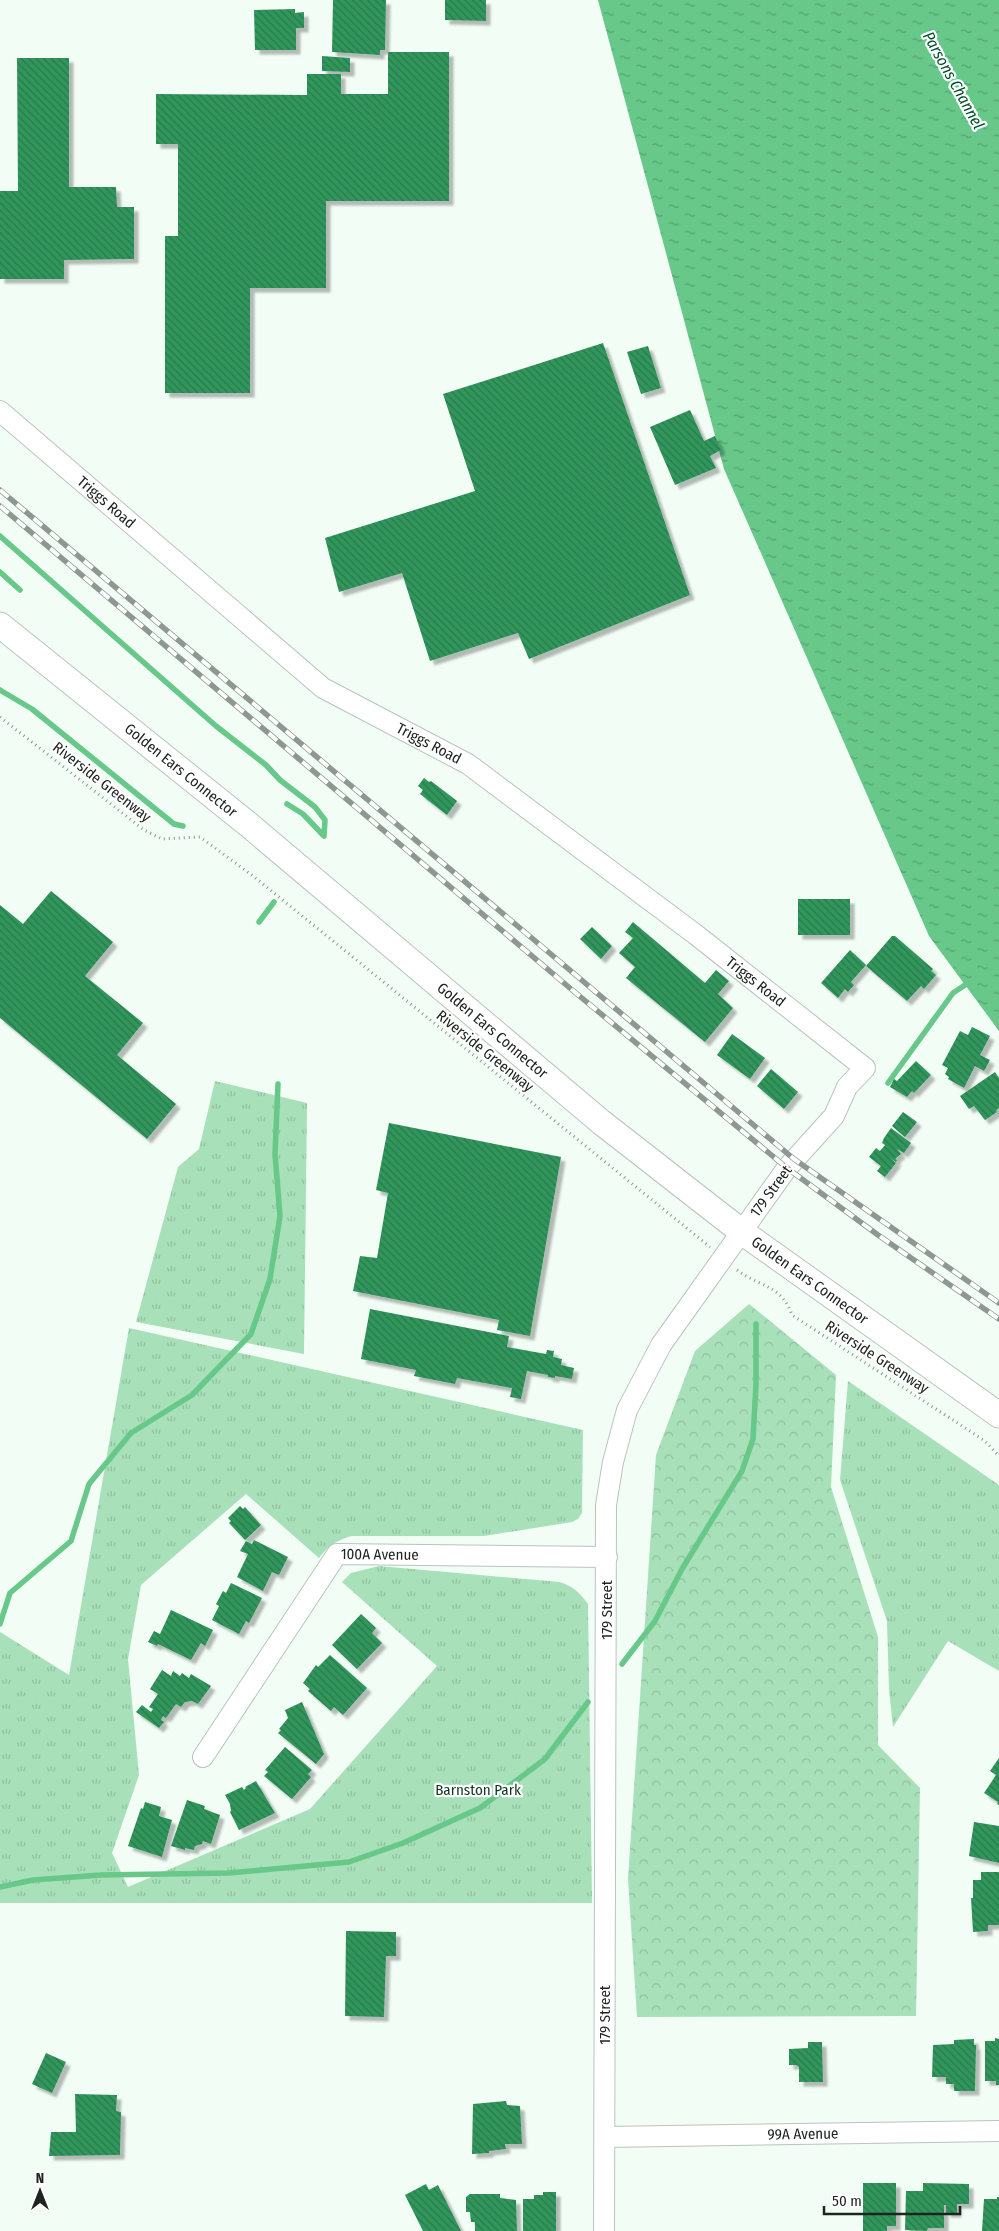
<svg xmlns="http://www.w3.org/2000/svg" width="999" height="2231" viewBox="0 0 999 2231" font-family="'Fira Sans Condensed',sans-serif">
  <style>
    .grass { fill: url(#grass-tufts) }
    .forest { fill: url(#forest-crowns) }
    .water { fill: url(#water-ripples) }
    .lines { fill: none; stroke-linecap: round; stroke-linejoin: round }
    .stream { stroke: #67c88a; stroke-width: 5.5 }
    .building { fill: url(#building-back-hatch); filter: url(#shadow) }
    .minor-casing { stroke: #bac4bd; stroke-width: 22 }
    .major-casing { stroke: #bac4bd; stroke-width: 27 }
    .path { stroke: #8f9791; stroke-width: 3; stroke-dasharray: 1 4; stroke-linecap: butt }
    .minor { stroke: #fff; stroke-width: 20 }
    .major { stroke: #fff; stroke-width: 25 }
    .rail-casing { stroke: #8f9792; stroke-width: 5.5 }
    .rail { stroke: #fff; stroke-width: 4; stroke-dasharray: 11; stroke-linecap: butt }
    .labels { text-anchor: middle; stroke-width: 4.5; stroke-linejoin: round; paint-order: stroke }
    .street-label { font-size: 15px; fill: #202421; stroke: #fff }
    .park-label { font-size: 15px; fill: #0e381f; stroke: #fff }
    .water-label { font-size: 16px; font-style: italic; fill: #004f28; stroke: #fff }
  </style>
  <defs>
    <pattern id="grass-tufts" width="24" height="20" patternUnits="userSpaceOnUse" patternTransform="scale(1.25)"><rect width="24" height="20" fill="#a8e0b9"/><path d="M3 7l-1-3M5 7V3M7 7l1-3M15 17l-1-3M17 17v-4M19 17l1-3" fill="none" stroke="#90c09f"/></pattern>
    <pattern id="forest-crowns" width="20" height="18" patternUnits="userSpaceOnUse" patternTransform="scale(1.25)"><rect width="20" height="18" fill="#a8e0b9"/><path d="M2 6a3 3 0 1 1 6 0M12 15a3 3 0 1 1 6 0" fill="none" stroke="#90c09f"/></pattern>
    <pattern id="water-ripples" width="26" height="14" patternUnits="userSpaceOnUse" patternTransform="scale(1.25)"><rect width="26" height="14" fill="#67c88a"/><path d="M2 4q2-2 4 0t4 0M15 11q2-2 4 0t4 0" fill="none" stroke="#54a270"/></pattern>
    <pattern id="building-back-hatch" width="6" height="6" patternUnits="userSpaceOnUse" patternTransform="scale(1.25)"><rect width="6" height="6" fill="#30965b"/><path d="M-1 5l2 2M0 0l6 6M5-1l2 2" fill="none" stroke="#287a4b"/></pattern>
    <filter id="shadow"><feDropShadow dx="4.5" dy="4.5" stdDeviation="1" flood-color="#0004"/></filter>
  </defs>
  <rect width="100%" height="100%" fill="#f2fdf5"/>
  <!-- grass -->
  <path class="grass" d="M 215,1081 L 307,1103 L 304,1354 L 136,1322 L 178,1167 L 199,1149 Z
    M 129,1328 L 583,1430 L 582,1513 L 578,1519 L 572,1522 L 484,1536 L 352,1536 C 337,1540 328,1546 319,1558 L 246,1494 L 141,1585 L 128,1659 L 139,1775 L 112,1853 L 128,1887 L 310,1809 L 437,1666 L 342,1582 L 351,1573 L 379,1566 L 559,1582 C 573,1586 579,1592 588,1604 L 592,1903 L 0,1903 L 0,1632 L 69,1675 Z
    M 848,1381 L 999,1485 L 999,1671 L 948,1641 L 893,1727 L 889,1689 L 887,1621 L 840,1480 Z"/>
  <!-- forest -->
  <path class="forest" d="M 749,1304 L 836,1375 L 831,1487 L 878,1637 L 878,1745 L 920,1788 L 916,2016 L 637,2017 L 628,1879 L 656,1455 L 695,1351 Z"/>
  <!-- water -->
  <path class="water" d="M 598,0 L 999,0 L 999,1031 L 929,936 L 724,469 Z"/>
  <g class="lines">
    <!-- stream -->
    <path class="stream" d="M 0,536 L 216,726 L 266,765 L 280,780 L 315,807 L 325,820 L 324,836
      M 0,572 L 20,590
      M 0,690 L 32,709 L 174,824 L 183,826
      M 287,804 L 303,814 L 324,836
      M 259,922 L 274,902
      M 888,1083 L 953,993 L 971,981
      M 0,1624 L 10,1593 L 71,1541 L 89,1484 L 131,1433 L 192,1395 L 251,1334 L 270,1279 L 280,1216 L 275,1154 L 278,1084
      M 622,1664 L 655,1621 L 682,1569 L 742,1471 L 753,1439 L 756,1384 L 756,1324
      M 0,1887 L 33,1880 L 101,1875 L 229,1873 L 349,1862 L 403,1843 L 480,1808 L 545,1759 L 588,1702"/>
  </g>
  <!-- building -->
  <path class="building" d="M 333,0 L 386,0 L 385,50 L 380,50 L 380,55 L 332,52 Z
    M 445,0 L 486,0 L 486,21 L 445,20 Z
    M 295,9 L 295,13 L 304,12 L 304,28 L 296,28 L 296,50 L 255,50 L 254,10 Z
    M 388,52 L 449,52 L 449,201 L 326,201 L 326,288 L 250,288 L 250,393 L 165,393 L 165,236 L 178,236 L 178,144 L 156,144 L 156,94 L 307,95 L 307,74 L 341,74 L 341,94 L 388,94 Z
    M 322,56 L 350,58 L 350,72 L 322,71 Z
    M 17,58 L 69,58 L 69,187 L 116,187 L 117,207 L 134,207 L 134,259 L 64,260 L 64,279 L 0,279 L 0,191 L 18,191 Z
    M 603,343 L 690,595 L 529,659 L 518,633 L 430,661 L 402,573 L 339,592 L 325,538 L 475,491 L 443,394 Z
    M 648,346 L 661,388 L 641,394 L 627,352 Z
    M 690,410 L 704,441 L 715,436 L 721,450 L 710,456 L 716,468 L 675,485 L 650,427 Z
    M 424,778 L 429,782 L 431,781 L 457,801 L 447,815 L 420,794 L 423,790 L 418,786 Z
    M 51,891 L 113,942 L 85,976 L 143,1023 L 117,1055 L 176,1104 L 147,1139 L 0,1018 L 0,905 L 23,924 Z
    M 798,899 L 850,899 L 850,935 L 798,935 Z
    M 633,922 L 705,983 L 716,970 L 729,981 L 718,994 L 733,1008 L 705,1042 L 626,978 L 635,967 L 619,953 L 633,938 L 625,932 Z
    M 592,927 L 612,946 L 601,959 L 580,939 Z
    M 892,936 L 895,936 L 933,969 L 931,971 L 936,975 L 924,989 L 921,986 L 907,1001 L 866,966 Z
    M 850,950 L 866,965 L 851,982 L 854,985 L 848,992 L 845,989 L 838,998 L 821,983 Z
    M 972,1027 L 990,1036 L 980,1055 L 990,1060 L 984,1071 L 975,1066 L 964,1088 L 948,1079 L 949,1077 L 945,1074 L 948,1068 L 942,1065 L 960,1031 L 968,1035 Z
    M 732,1034 L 765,1058 L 750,1079 L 717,1055 Z
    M 916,1061 L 931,1075 L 914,1093 L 912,1091 L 907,1097 L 890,1087 L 894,1079 L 897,1081 Z
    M 771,1069 L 798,1092 L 784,1109 L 757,1086 Z
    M 995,1072 L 999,1078 L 999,1108 L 996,1110 L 997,1112 L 985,1120 L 974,1106 L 969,1109 L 960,1096 Z
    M 903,1112 L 917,1122 L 905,1137 L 892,1126 Z
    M 389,1123 L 561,1157 L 530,1336 L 497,1330 L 499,1320 L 353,1291 L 360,1256 L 377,1258 L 388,1193 L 376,1190 Z
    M 891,1128 L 911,1143 L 904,1153 L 897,1149 L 901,1154 L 895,1159 L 897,1160 L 896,1162 L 890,1158 L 896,1163 L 885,1177 L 877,1171 L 881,1166 L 869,1157 L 876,1148 L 880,1151 L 885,1145 L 882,1143 L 884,1138 Z
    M 370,1309 L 509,1336 L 507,1347 L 546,1354 L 547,1350 L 554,1351 L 553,1357 L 562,1359 L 561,1365 L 574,1368 L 572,1379 L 555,1376 L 555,1378 L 548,1377 L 548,1375 L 527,1371 L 521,1399 L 510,1397 L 512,1388 L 457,1378 L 455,1384 L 414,1376 L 416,1370 L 361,1359 Z
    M 240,1506 L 243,1509 L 245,1507 L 261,1525 L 245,1540 L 229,1523 L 231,1521 L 228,1518 Z
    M 254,1540 L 288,1557 L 279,1575 L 272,1572 L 263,1591 L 237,1577 L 248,1554 L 240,1551 L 246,1541 L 252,1544 Z
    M 231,1583 L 262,1598 L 249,1623 L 246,1621 L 239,1634 L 212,1620 L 219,1606 L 216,1604 L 223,1591 L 226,1593 Z
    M 171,1610 L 213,1630 L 205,1646 L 201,1643 L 191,1660 L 158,1644 L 157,1646 L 148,1642 L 154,1631 L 160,1634 Z
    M 361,1614 L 376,1628 L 372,1633 L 382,1643 L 357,1669 L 332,1645 Z
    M 330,1655 L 367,1688 L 343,1715 L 334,1707 L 331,1711 L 308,1691 L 310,1689 L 303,1683 L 316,1665 L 318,1667 Z
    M 162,1670 L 171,1676 L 173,1671 L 180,1676 L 182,1673 L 189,1678 L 191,1674 L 211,1686 L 198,1704 L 192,1701 L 185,1702 L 181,1707 L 176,1704 L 166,1718 L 163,1716 L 161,1720 L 164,1722 L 159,1728 L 136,1712 L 142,1705 L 151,1712 L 153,1709 L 149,1707 L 158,1694 L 150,1689 Z
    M 302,1702 L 324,1754 L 316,1764 L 278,1733 L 281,1730 L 279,1729 L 288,1718 L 285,1710 Z
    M 285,1747 L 312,1770 L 308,1774 L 311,1777 L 292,1799 L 264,1776 L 268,1772 L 265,1770 Z
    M 999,1758 L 999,1805 L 997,1804 L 998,1802 L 984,1793 L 996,1775 L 990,1771 Z
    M 256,1781 L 275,1813 L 239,1830 L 230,1812 L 231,1811 L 230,1804 L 225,1795 L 242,1787 L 244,1790 L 246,1788 L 245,1787 Z
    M 187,1800 L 205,1806 L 204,1809 L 220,1815 L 211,1844 L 203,1841 L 202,1844 L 195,1846 L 194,1850 L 185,1848 L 185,1850 L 171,1846 Z
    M 145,1802 L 161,1807 L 159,1816 L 172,1820 L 162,1857 L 128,1846 L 141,1808 L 143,1809 Z
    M 974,1822 L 999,1826 L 999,1863 L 969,1856 Z
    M 981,1872 L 999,1872 L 999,1925 L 988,1925 L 988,1931 L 973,1932 L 971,1898 L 973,1898 L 973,1880 L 981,1880 Z
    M 346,1931 L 396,1932 L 396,1956 L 386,1956 L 384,2017 L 345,2016 Z
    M 995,2038 L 999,2039 L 999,2085 L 996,2085 L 996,2081 L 985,2081 L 985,2041 L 995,2041 Z
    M 974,2039 L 974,2045 L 976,2045 L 975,2091 L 954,2091 L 954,2084 L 946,2084 L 946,2077 L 932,2077 L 933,2045 L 954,2044 L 954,2040 Z
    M 808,2042 L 822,2042 L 823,2082 L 799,2082 L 799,2067 L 797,2065 L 789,2065 L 789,2049 L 808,2048 Z
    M 46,2053 L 66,2062 L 52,2093 L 32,2084 Z
    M 75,2094 L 117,2095 L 116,2111 L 121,2112 L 120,2155 L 49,2156 L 51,2132 L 76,2132 Z
    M 506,2101 L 507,2105 L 520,2106 L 522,2144 L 505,2144 L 506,2149 L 489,2151 L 489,2153 L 472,2154 L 473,2104 Z
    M 863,2183 L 896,2183 L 896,2226 L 887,2226 L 887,2231 L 863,2231 Z
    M 923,2183 L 969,2184 L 969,2204 L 957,2204 L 957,2213 L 946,2213 L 946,2205 L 944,2205 L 944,2228 L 928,2228 L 927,2231 L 905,2230 L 906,2191 L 923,2191 Z
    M 426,2184 L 429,2190 L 438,2185 L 461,2231 L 423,2231 L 405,2195 Z
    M 543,2192 L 556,2192 L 556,2231 L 523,2231 L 523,2199 L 534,2199 L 534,2195 L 543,2195 Z
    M 470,2194 L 500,2194 L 500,2198 L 516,2200 L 517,2231 L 475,2231 L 475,2222 L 471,2222 L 470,2212 L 466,2212 L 466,2197 Z
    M 997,2197 L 999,2197 L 999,2231 L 982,2231 L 984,2199 L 997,2199 Z"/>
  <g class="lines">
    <!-- minor casing -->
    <g class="minor-casing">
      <g id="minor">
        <path id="s1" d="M 0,411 L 323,688 L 468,764 L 695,934 L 865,1068 L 847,1087 L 834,1116 L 787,1168 L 661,1345 L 627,1410 L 613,1462 L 606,1505 L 604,2231"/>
        <path id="s2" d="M 203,1757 L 337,1554 L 607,1557"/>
        <path id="s3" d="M 605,2137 L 999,2131"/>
      </g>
    </g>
    <!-- major casing -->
    <g class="major-casing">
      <g id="major">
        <path id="s4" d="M 0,625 L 249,825 L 601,1122 L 742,1232 L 999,1415"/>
      </g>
    </g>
    <!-- path -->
    <path class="path" d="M 0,717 L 144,830 L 162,839 L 200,837 L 253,876 L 710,1247
      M 737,1270 C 759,1287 781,1284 792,1315 L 985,1441 L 999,1456"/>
    <!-- minor -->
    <use href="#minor" class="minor"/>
    <!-- major -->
    <use href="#major" class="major"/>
    <!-- rail casing -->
    <g class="rail-casing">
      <path id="rail" d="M 0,490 L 794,1159 L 999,1303
        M 0,506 L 571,989 L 787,1168 L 878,1235 L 999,1319"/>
    </g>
    <!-- rail -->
    <use href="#rail" class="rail"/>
  </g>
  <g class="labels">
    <!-- street labels -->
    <g class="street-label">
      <text dy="5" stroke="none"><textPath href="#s1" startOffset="140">Triggs Road</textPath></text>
      <text dy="5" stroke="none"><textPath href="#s1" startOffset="545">Triggs Road</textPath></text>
      <text dy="5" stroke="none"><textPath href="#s4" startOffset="232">Golden Ears Connector</textPath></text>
      <text transform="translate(102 782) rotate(38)" y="5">Riverside Greenway</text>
      <text dy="5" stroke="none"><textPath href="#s1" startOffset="950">Triggs Road</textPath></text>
      <text dy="5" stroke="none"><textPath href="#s4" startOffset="638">Golden Ears Connector</textPath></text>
      <text transform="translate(485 1051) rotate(39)" y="5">Riverside Greenway</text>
      <text transform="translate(771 1191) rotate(-54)" y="5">179 Street</text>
      <text dy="5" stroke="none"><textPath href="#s4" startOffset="1042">Golden Ears Connector</textPath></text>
      <text transform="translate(877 1357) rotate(33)" y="5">Riverside Greenway</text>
      <text dy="5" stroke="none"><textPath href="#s2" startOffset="286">100A Avenue</textPath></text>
      <text transform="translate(607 1610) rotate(-90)" y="5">179 Street</text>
      <text transform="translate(605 2015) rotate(-90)" y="5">179 Street</text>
      <text dy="5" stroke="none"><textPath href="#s3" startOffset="198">99A Avenue</textPath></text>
    </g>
    <!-- park labels -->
    <g class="park-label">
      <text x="478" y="1795">Barnston Park</text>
    </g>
    <!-- water labels -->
    <g class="water-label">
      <text transform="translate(954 80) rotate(61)" y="6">Parsons Channel</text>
    </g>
  </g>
  <!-- north arrow -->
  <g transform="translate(40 2191)" stroke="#ffffff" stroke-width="4" paint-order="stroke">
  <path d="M0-4L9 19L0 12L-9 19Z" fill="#202421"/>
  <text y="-8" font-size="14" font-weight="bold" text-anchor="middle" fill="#202421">N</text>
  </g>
  <!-- scale -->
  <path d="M824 2206v8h136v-8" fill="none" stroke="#202421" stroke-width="2.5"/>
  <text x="832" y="2206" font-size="15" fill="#202421" stroke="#ffffff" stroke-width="4" paint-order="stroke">50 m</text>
</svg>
